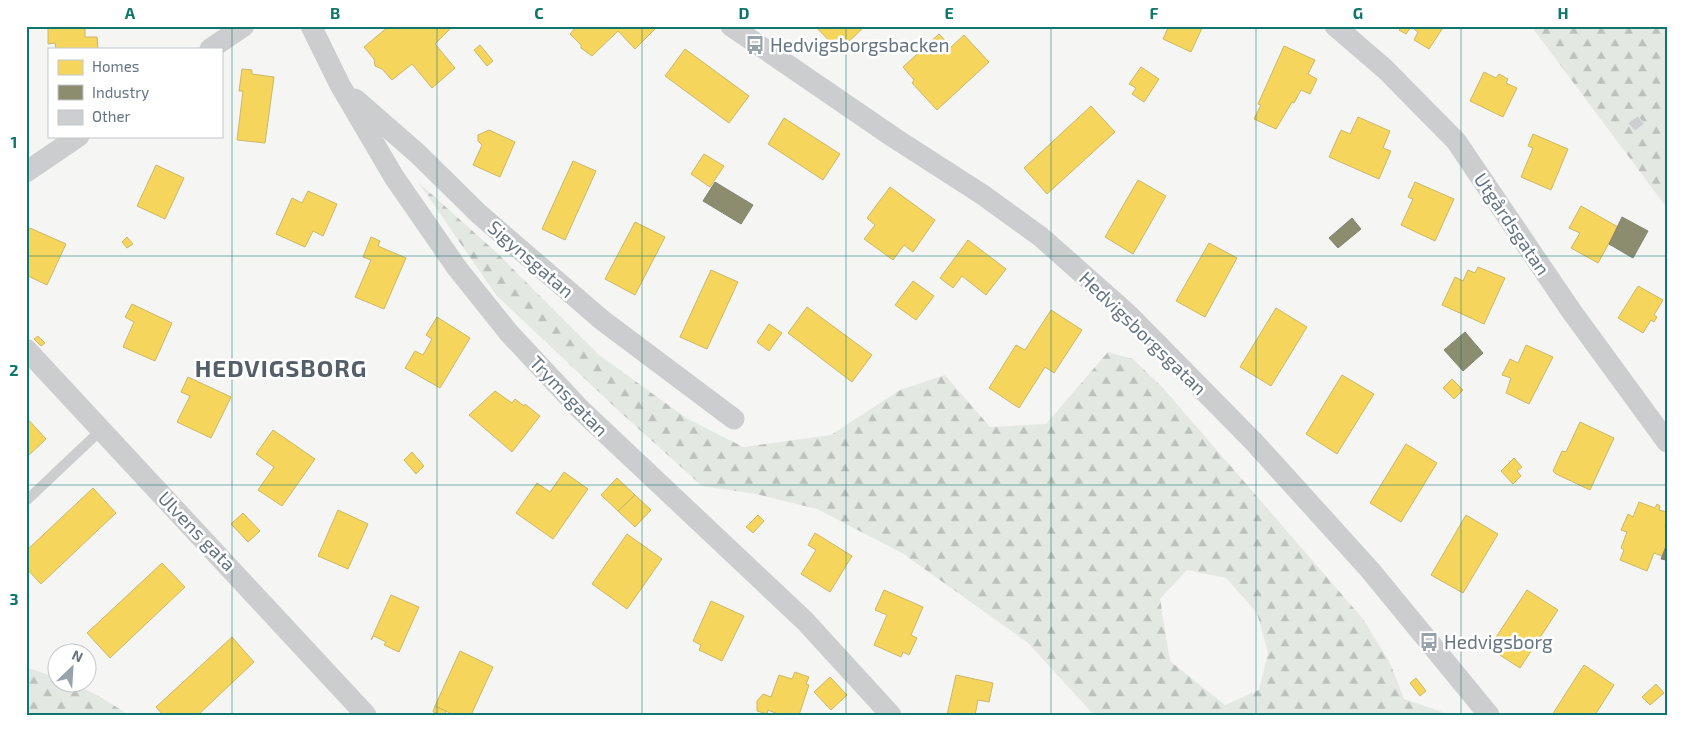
<svg xmlns="http://www.w3.org/2000/svg" width="1693" height="741" viewBox="0 0 1693 741" font-family="'Exo 2',sans-serif">
  <style>
    .forest { fill: url(#forest-firs); fill-rule: evenodd }
    .homes { fill: #f6d55c; stroke: #cbb868 }
    .industry { fill: #8c8c6e; stroke: #818574 }
    .building { fill: #cdcecf; stroke: #e4e4e4 }
    .lines { fill: none; stroke-linecap: round; stroke-linejoin: round }
    .lane { stroke: #cbcdce; stroke-width: 10 }
    .street { stroke: #cbcdce; stroke-width: 21 }
    .grid { fill: none; stroke: #0f766e; stroke-width: 1; stroke-opacity: 0.55 }
    .labels { text-anchor: middle; stroke-width: 5; stroke-linejoin: round; paint-order: stroke }
    .poi-label { font-size: 19px; fill: #667583; stroke: #fff; text-anchor: start }
    .street-label { font-size: 19px; fill: #667583; stroke: #fff }
    .district-label { font-size: 24px; font-weight: bold; letter-spacing: 1px; fill: #545f69; stroke: #fff }
    .neatline { fill: none; stroke: #0f766e; stroke-width: 2 }
    .grid-label { font-size: 16px; text-anchor: middle; font-weight: bold; fill: #0f766e }
  </style>
  <defs>
    <pattern id="forest-firs" width="22" height="20" patternUnits="userSpaceOnUse" patternTransform="scale(1.25)"><rect width="22" height="20" fill="#e4e8e2"/><path d="M5 1l3.5 6h-7zM16 11l3.5 6h-7z" fill="#bdc1bd"/></pattern>
  </defs>
  <rect width="100%" height="100%" fill="#f5f5f4"/>
  <!-- forest -->
  <path class="forest" d="M 1531,26 L 1667,26 L 1667,208 Z
    M 419,183 L 496,252 L 598,354 L 686,418 L 743,447 L 831,435 L 900,390 L 945,375 L 990,427 L 1046,424 L 1108,352 L 1133,359 L 1163,388 L 1363,619 L 1390,663 L 1404,699 L 1451,715 L 1094,715 L 1028,643 L 902,553 L 817,509 L 756,494 L 702,486 L 620,412 L 496,295 ZM 1187,570 L 1226,578 L 1257,613 L 1268,653 L 1259,690 L 1225,705 L 1170,661 L 1160,599 Z
    M 26,667 L 57,678 L 58,684 C 84,684 107,701 129,715 L 26,715 Z"/>
  <!-- homes -->
  <path class="homes" d="M 48,26 L 85,26 L 85,37 L 97,37 L 98,49 L 56,49 L 55,43 L 48,44 Z
    M 389,26 L 453,26 L 435,44 L 455,68 L 432,88 L 412,64 L 392,80 L 382,69 L 375,66 L 374,59 L 364,47 Z
    M 577,26 L 658,26 L 635,49 L 618,31 L 592,56 L 581,48 L 581,45 L 570,34 Z
    M 815,26 L 865,26 L 839,51 Z
    M 1169,26 L 1203,26 L 1191,52 L 1163,39 Z
    M 1402,26 L 1444,26 L 1429,49 L 1414,40 L 1418,32 L 1411,27 L 1406,34 L 1399,30 Z
    M 939,34 L 951,47 L 964,35 L 989,62 L 937,110 L 912,83 L 914,80 L 903,67 Z
    M 480,45 L 493,61 L 487,66 L 474,50 Z
    M 1284,46 L 1315,60 L 1308,74 L 1317,79 L 1310,94 L 1301,90 L 1294,103 L 1292,102 L 1276,129 L 1254,119 L 1261,105 L 1258,104 Z
    M 685,49 L 749,96 L 729,123 L 665,76 Z
    M 1141,67 L 1159,79 L 1144,102 L 1132,94 L 1136,88 L 1129,84 Z
    M 242,69 L 252,70 L 252,74 L 274,77 L 265,143 L 237,140 L 243,91 L 239,91 Z
    M 1484,72 L 1496,78 L 1499,74 L 1508,79 L 1506,83 L 1517,88 L 1503,117 L 1470,101 Z
    M 1091,106 L 1115,132 L 1047,194 L 1024,168 Z
    M 1358,117 L 1390,131 L 1383,148 L 1391,151 L 1379,179 L 1329,157 L 1341,130 L 1350,134 Z
    M 784,118 L 840,154 L 823,180 L 768,144 Z
    M 489,130 L 515,142 L 500,177 L 473,165 L 482,145 L 478,141 L 478,135 Z
    M 1533,134 L 1568,149 L 1551,190 L 1521,177 L 1533,148 L 1528,146 Z
    M 704,154 L 724,166 L 710,187 L 691,174 Z
    M 573,161 L 596,171 L 565,240 L 542,229 Z
    M 156,165 L 184,178 L 165,219 L 137,206 Z
    M 1138,180 L 1166,196 L 1133,254 L 1105,237 Z
    M 1415,182 L 1454,199 L 1435,241 L 1401,225 L 1413,199 L 1408,197 Z
    M 890,187 L 935,220 L 913,252 L 904,245 L 893,260 L 864,239 L 875,225 L 867,218 Z
    M 308,191 L 337,204 L 323,236 L 313,231 L 305,247 L 276,234 L 292,198 L 302,203 Z
    M 1581,206 L 1618,227 L 1598,263 L 1571,248 L 1580,233 L 1569,228 Z
    M 635,222 L 665,237 L 635,295 L 605,279 Z
    M 30,228 L 66,244 L 47,285 L 26,275 L 28,245 L 26,244 L 26,236 Z
    M 127,237 L 133,244 L 127,248 L 122,242 Z
    M 371,237 L 380,241 L 378,246 L 406,258 L 384,309 L 355,297 L 371,260 L 363,257 Z
    M 968,240 L 1006,269 L 986,295 L 962,276 L 953,288 L 940,278 Z
    M 1209,243 L 1237,258 L 1205,317 L 1176,301 Z
    M 1478,267 L 1505,278 L 1484,324 L 1442,305 L 1455,277 L 1463,281 L 1468,270 L 1475,273 Z
    M 711,270 L 738,282 L 707,349 L 680,337 Z
    M 913,281 L 934,296 L 916,320 L 895,305 Z
    M 1638,286 L 1663,300 L 1654,315 L 1657,317 L 1654,322 L 1651,320 L 1643,333 L 1618,318 Z
    M 132,304 L 172,323 L 155,361 L 123,347 L 134,322 L 125,317 Z
    M 807,307 L 872,355 L 852,382 L 788,333 Z
    M 1276,308 L 1307,327 L 1271,386 L 1240,367 Z
    M 1051,310 L 1082,330 L 1054,373 L 1045,367 L 1019,408 L 989,388 L 1016,345 L 1025,350 Z
    M 437,317 L 470,338 L 440,388 L 405,368 L 415,351 L 423,355 L 432,339 L 426,335 Z
    M 769,324 L 782,333 L 769,351 L 757,342 Z
    M 38,336 L 45,343 L 41,346 L 34,339 Z
    M 1526,345 L 1553,357 L 1529,404 L 1506,393 L 1511,378 L 1502,375 L 1510,359 L 1518,363 Z
    M 1342,375 L 1374,394 L 1337,454 L 1306,434 Z
    M 188,377 L 231,397 L 211,438 L 177,422 L 190,396 L 181,392 Z
    M 1452,379 L 1463,390 L 1454,399 L 1443,388 Z
    M 495,391 L 512,403 L 515,399 L 524,406 L 525,404 L 540,416 L 512,452 L 469,415 Z
    M 26,417 L 46,439 L 26,458 Z
    M 1580,422 L 1614,438 L 1590,490 L 1556,474 L 1553,471 L 1562,451 L 1566,452 Z
    M 273,430 L 315,459 L 282,506 L 258,490 L 274,467 L 256,454 Z
    M 1406,444 L 1437,463 L 1401,522 L 1370,503 Z
    M 412,452 L 424,466 L 416,474 L 404,460 Z
    M 1514,458 L 1522,467 L 1517,471 L 1521,476 L 1513,484 L 1501,471 Z
    M 564,472 L 588,489 L 553,539 L 516,513 L 537,483 L 550,492 Z
    M 617,478 L 635,495 L 618,511 L 601,495 Z
    M 93,488 L 116,513 L 41,584 L 26,568 L 26,551 Z
    M 635,495 L 651,510 L 635,527 L 618,511 Z
    M 1639,502 L 1655,508 L 1657,504 L 1660,506 L 1659,510 L 1667,512 L 1665,527 L 1667,526 L 1667,544 L 1662,556 L 1654,553 L 1647,571 L 1620,560 L 1624,550 L 1621,548 L 1627,532 L 1621,530 L 1628,514 L 1633,517 Z
    M 338,510 L 368,524 L 348,569 L 318,556 Z
    M 243,513 L 260,531 L 248,542 L 231,524 Z
    M 758,515 L 764,521 L 753,533 L 746,527 Z
    M 1466,515 L 1498,534 L 1463,593 L 1431,575 Z
    M 815,533 L 852,556 L 830,592 L 801,574 L 816,550 L 808,545 Z
    M 627,534 L 662,559 L 627,609 L 592,584 Z
    M 162,563 L 185,587 L 110,658 L 87,633 Z
    M 884,590 L 923,607 L 911,635 L 917,638 L 909,655 L 903,652 L 901,657 L 874,645 L 887,615 L 875,610 Z
    M 1527,590 L 1558,610 L 1520,668 L 1489,648 Z
    M 391,595 L 419,607 L 399,652 L 384,645 L 386,642 L 374,636 L 371,640 Z
    M 711,601 L 744,616 L 722,661 L 699,650 L 701,645 L 693,641 Z
    M 232,637 L 254,662 L 198,715 L 163,715 L 156,707 Z
    M 460,651 L 493,667 L 471,715 L 454,715 L 435,706 Z
    M 1584,665 L 1614,685 L 1595,715 L 1552,715 Z
    M 795,672 L 809,677 L 806,684 L 809,685 L 799,715 L 780,715 L 768,710 L 767,714 L 757,711 L 757,701 L 763,694 L 771,697 L 779,675 L 792,679 Z
    M 956,675 L 993,683 L 989,702 L 978,700 L 975,715 L 947,715 Z
    M 830,677 L 847,695 L 831,710 L 814,692 Z
    M 1416,678 L 1426,691 L 1420,696 L 1410,683 Z
    M 1656,684 L 1664,693 L 1650,705 L 1642,697 Z
    M 435,706 L 446,711 L 445,715 L 433,712 Z"/>
  <!-- industry -->
  <path class="industry" d="M 715,182 L 753,205 L 741,224 L 703,201 Z
    M 1622,217 L 1648,231 L 1633,258 L 1609,244 Z
    M 1352,218 L 1361,229 L 1338,248 L 1329,238 Z
    M 1465,332 L 1483,353 L 1463,371 L 1444,350 Z
    M 1667,544 L 1667,558 L 1666,560 L 1661,559 Z"/>
  <!-- building -->
  <path class="building" d="M 1638,116 L 1644,124 L 1635,131 L 1628,123 Z"/>
  <g class="lines">
    <!-- lane -->
    <path class="lane" d="M 26,501 L 100,431"/>
    <!-- street -->
    <path class="street" d="M 311,26 L 340,85 L 394,177 L 457,268 L 509,333 L 580,409 L 805,621 L 891,715
      M 731,26 L 893,137 L 983,195 L 1041,237 L 1129,315 L 1254,442 L 1370,570 L 1489,715
      M 1335,26 L 1385,69 L 1456,141 L 1572,312 L 1667,442
      M 210,49 L 244,26
      M 355,99 L 418,154 L 479,214 L 602,320 L 734,419
      M 26,172 L 79,136
      M 26,349 L 366,715"/>
  </g>
  <!-- grid -->
  <path class="grid" d="M 232,26 L 232,715M 437,26 L 437,715M 642,26 L 642,715M 846,26 L 846,715M 1051,26 L 1051,715M 1256,26 L 1256,715M 1461,26 L 1461,715M 26,256 L 1667,256M 26,485 L 1667,485"/>
  <!-- icons -->
  <defs>
    <g id="bus-bare" transform="scale(1.5)"><path d="M-5-6H5V4H4V6H2V4H-2V6H-4V4H-5ZM-3.5-4V0h7V-4ZM-3.5 1.2v1.5H-2V1.2ZM2 1.2v1.5H3.5V1.2Z" fill="#98a2ab" stroke="#fff" stroke-width="2.5" paint-order="stroke"/></g>
  </defs>
  <g fill-rule="evenodd">
    <use href="#bus-bare" x="755" y="45"/>
    <use href="#bus-bare" x="1429" y="642"/>
  </g>
  <g class="labels">
    <!-- poi labels -->
    <g class="poi-label">
      <text x="770" y="52">Hedvigsborgsbacken</text>
      <text x="1444" y="649">Hedvigsborg</text>
    </g>
    <!-- street labels -->
    <g class="street-label">
      <text transform="translate(1512 224) rotate(56)" y="7">Utgårdsgatan</text>
      <text transform="translate(531 259) rotate(41)" y="7">Sigynsgatan</text>
      <text transform="translate(1143 333) rotate(44)" y="7">Hedvigsborgsgatan</text>
      <text transform="translate(569 396) rotate(46)" y="7">Trymsgatan</text>
      <text transform="translate(197 531) rotate(46)" y="7">Ulvens gata</text>
    </g>
    <!-- district labels -->
    <g class="district-label">
      <text x="281" y="377">HEDVIGSBORG</text>
    </g>
  </g>
  <!-- border -->
  <rect width="1693" height="741" fill="none" stroke="#ffffff" stroke-width="55"/>
  <!-- legend -->
  <rect x="48" y="48" width="175" height="90" fill="#ffffff" stroke="#c2c8cd"/>
  <rect x="58" y="60" width="25" height="15" fill="#f6d55c" stroke="#c2c8cd"/>
  <text x="92" y="72" font-size="15" fill="#667583">Homes</text>
  <rect x="58" y="85" width="25" height="15" fill="#8c8c6e" stroke="#c2c8cd"/>
  <text x="92" y="98" font-size="15" fill="#667583">Industry</text>
  <rect x="58" y="110" width="25" height="15" fill="#cdcecf" stroke="#c2c8cd"/>
  <text x="92" y="122" font-size="15" fill="#667583">Other</text>
  <!-- north arrow -->
  <g transform="translate(72 668) rotate(25)"><circle r="24" fill="#ffffff" stroke="#c2c8cd"/>
  <path d="M0-4L9 19L0 12L-9 19Z" fill="#98a2ab"/>
  <text y="-8" font-size="14" font-weight="bold" text-anchor="middle" fill="#667583">N</text>
  </g>
  <rect x="28" y="28" width="1638" height="686" class="neatline"/>
  <g class="grid-label">
    <text x="130" y="19">A</text>
    <text x="335" y="19">B</text>
    <text x="539" y="19">C</text>
    <text x="744" y="19">D</text>
    <text x="949" y="19">E</text>
    <text x="1154" y="19">F</text>
    <text x="1358" y="19">G</text>
    <text x="1563" y="19">H</text>
    <text x="14" y="148">1</text>
    <text x="14" y="376">2</text>
    <text x="14" y="605">3</text>
  </g>
</svg>
